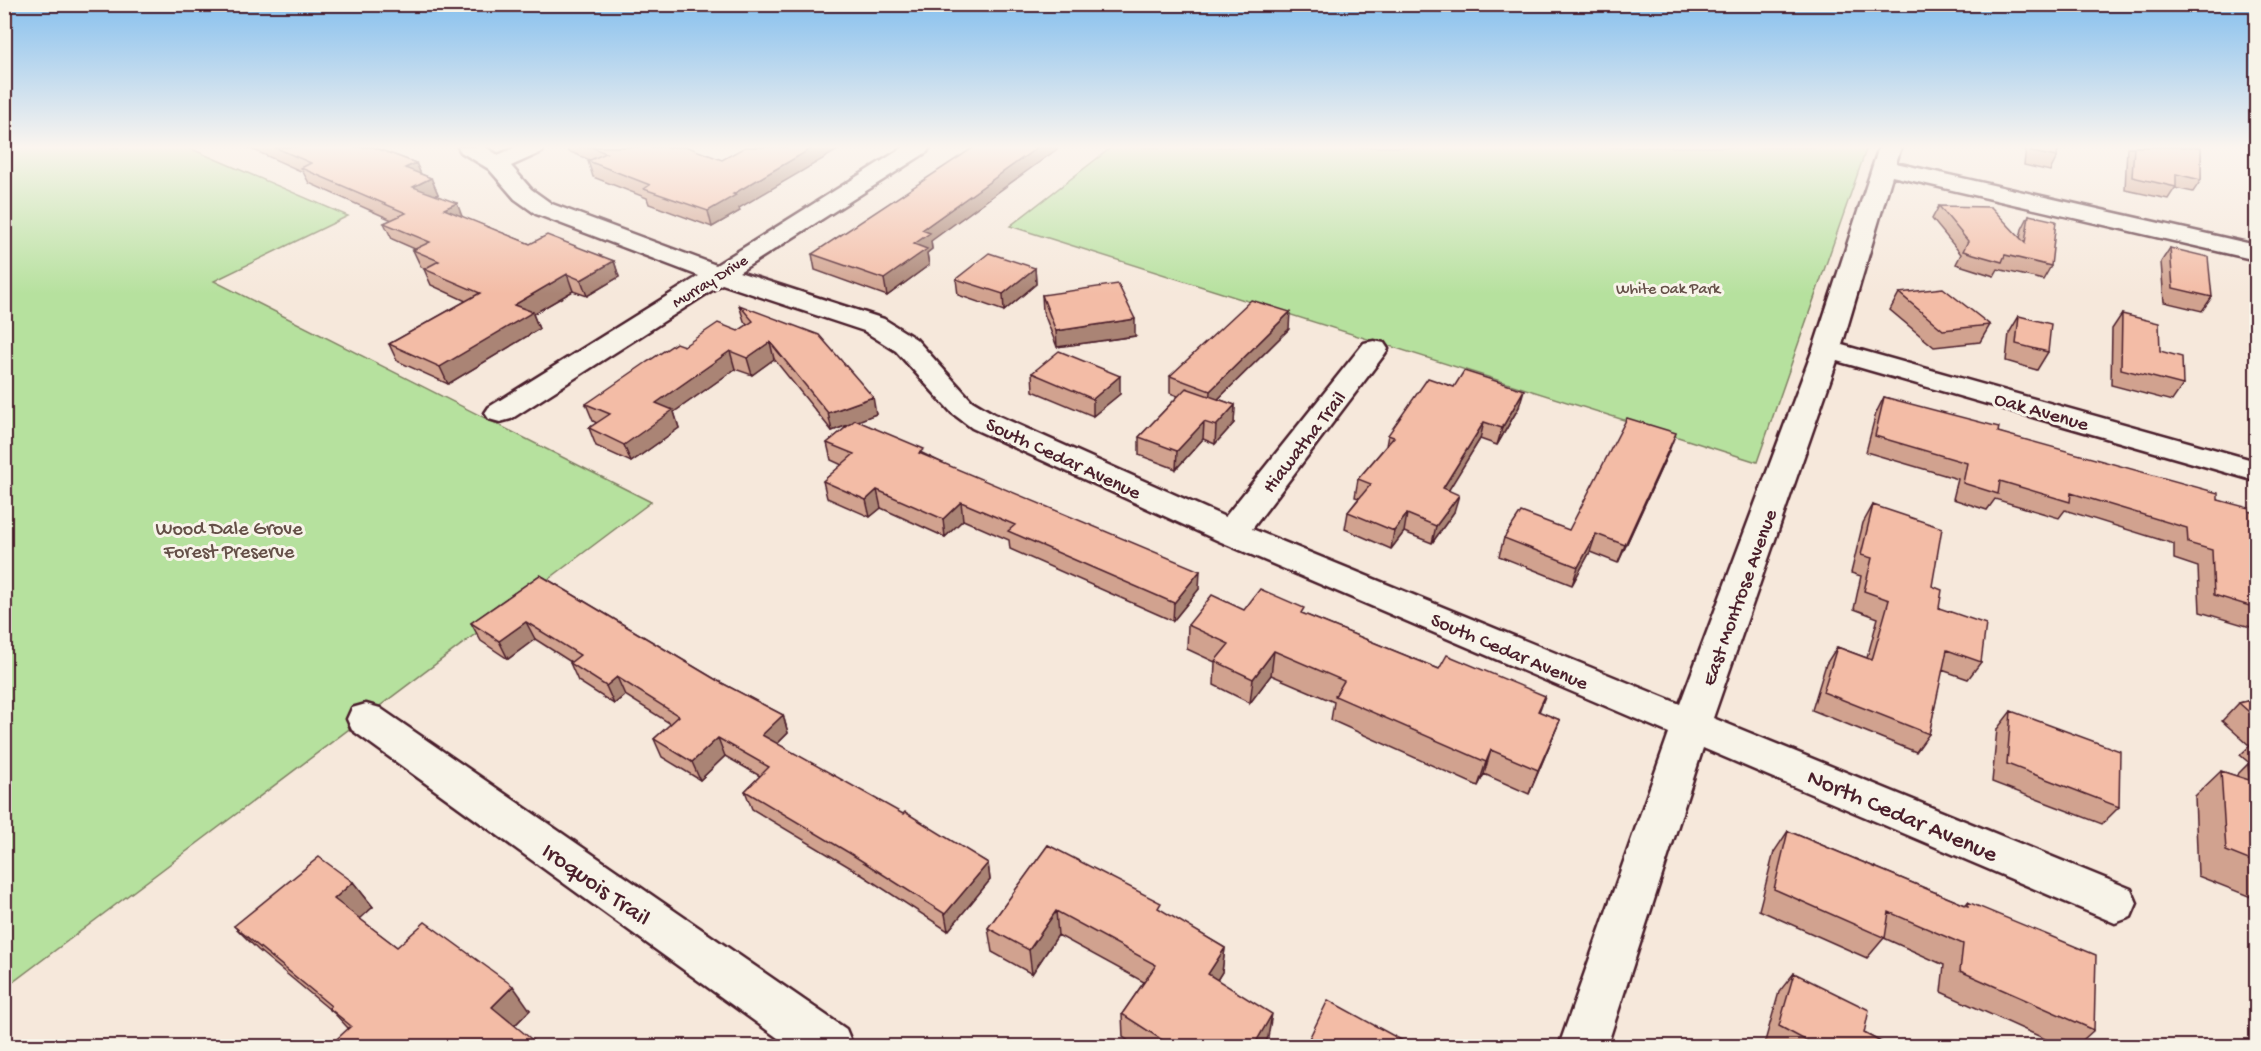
<svg xmlns="http://www.w3.org/2000/svg" width="2261" height="1051" viewBox="0 0 2261 1051" font-family="'Gochi Hand',sans-serif">
  <style>
    .green { fill: #b6e19e; stroke: #808064; stroke-width: 1.5 }
    .lines { fill: none; stroke-linecap: round; stroke-linejoin: round }
    .minor-casing { stroke: #4a1f2b; stroke-width: 5 }
    .minor { fill: #f7f3e8; fill-rule: evenodd }
    .wall { fill: #d1a28f; stroke: #4a1f2b; stroke-width: 1.5 }
    .shaded-wall { fill: #aa8474; stroke: #4a1f2b; stroke-width: 1.5 }
    .building { fill: #f3bca6; stroke: #4a1f2b; stroke-width: 1.5 }
    .labels { text-anchor: middle; stroke-width: 6; stroke-linejoin: round; paint-order: stroke }
    .far-street-label { font-size: 16px; fill: #4a1f2b; stroke: #f7f3e8 }
    .far-park-label { font-size: 16px; fill: #655048; stroke: #f7f3e8 }
    .street-label { font-size: 20px; fill: #4a1f2b; stroke: #f7f3e8 }
    .park-label { font-size: 20px; fill: #655048; stroke: #f7f3e8 }
    .near-street-label { font-size: 24px; fill: #4a1f2b; stroke: #f7f3e8 }
  </style>
  <rect width="100%" height="100%" fill="#f6e8db"/>
  <filter id="ink" filterUnits="userSpaceOnUse"><feTurbulence type="fractalNoise" baseFrequency=".0167" numOctaves="2"/><feDisplacementMap in="SourceGraphic" scale="12" xChannelSelector="R" yChannelSelector="G"/><feConvolveMatrix kernelMatrix="1 2 1 2 8 2 1 2 1" color-interpolation-filters="sRGB"/></filter>
  <g filter="url(#ink)">
    <!-- green -->
    <path class="green" d="M 5,147 L 187,147 L 348,216 L 214,281 L 651,502 L 5,988 Z
      M 1112,147 L 1867,147 L 1757,462 L 1010,226 Z"/>
    <g class="lines">
      <!-- minor casing -->
      <g class="minor-casing">
        <path id="minor" d="M 458,147 L 485,147 L 498,155 L 516,147 L 545,147 L 542,152 L 511,166 L 531,189 L 552,204 L 716,265 L 904,147 L 930,147 L 927,152 L 739,272 L 884,319 L 916,339 L 972,401 L 994,414 L 1225,517 L 1364,343 L 1374,341 L 1384,343 L 1388,349 L 1384,355 L 1252,529 L 1680,704 L 1813,349 L 1879,147 L 1901,147 L 1896,163 L 2256,245 L 2256,260 L 1892,176 L 1842,345 L 2256,461 L 2256,481 L 1837,361 L 1713,718 L 2131,889 L 2137,903 L 2131,917 L 2115,923 L 1703,748 L 1607,1046 L 1559,1046 L 1669,733 L 1219,541 L 972,428 L 952,413 L 896,351 L 864,331 L 722,284 L 511,419 L 500,422 L 489,419 L 485,413 L 489,407 L 699,276 L 536,214 L 515,199 L 489,169 L 461,152 Z
          M 366,704 L 380,708 L 846,1029 L 853,1046 L 789,1046 L 352,730 L 347,719 L 352,708 Z"/>
      </g>
      <!-- minor -->
      <use href="#minor" class="minor"/>
    </g>
    <!-- wall -->
    <path class="wall" d="M 247,147 L 373,147 L 416,163 L 421,174 L 431,178 L 438,194 L 435,195 L 462,217 L 530,244 L 614,261 L 619,277 L 587,296 L 573,291 L 533,314 L 539,329 L 448,384 L 397,361 L 389,344 L 466,301 L 431,285 L 424,269 L 424,268 L 421,267 L 413,250 L 415,249 L 392,239 L 384,223 L 392,220 L 309,183 L 303,172 Z
      M 567,147 L 688,147 L 739,208 L 740,211 L 712,227 L 649,204 L 647,198 L 593,177 L 588,161 L 590,160 L 568,151 Z
      M 2026,147 L 2058,147 L 2057,157 L 2050,171 L 2024,165 Z
      M 2127,147 L 2201,147 L 2201,180 L 2193,192 L 2175,188 L 2168,199 L 2125,190 Z
      M 1939,206 L 2020,238 L 2022,229 L 2029,215 L 2051,266 L 2043,280 L 1998,269 L 1994,276 L 1956,264 L 1961,254 L 1932,219 Z
      M 931,241 L 932,249 L 927,253 L 929,265 L 887,296 L 815,270 L 812,254 Z
      M 2170,248 L 2212,297 L 2202,311 L 2164,302 L 2161,262 Z
      M 1035,268 L 1036,284 L 1004,311 L 958,295 L 956,279 Z
      M 1899,293 L 1990,325 L 1980,342 L 1934,347 L 1890,310 Z
      M 1042,295 L 1135,336 L 1057,347 L 1043,311 Z
      M 739,305 L 876,414 L 857,421 L 1199,589 L 1173,621 L 1010,549 L 1009,540 L 963,520 L 945,537 L 881,508 L 870,517 L 827,498 L 823,481 L 842,465 L 831,460 L 827,443 L 850,424 L 832,431 L 774,359 L 752,375 L 735,369 L 674,412 L 679,428 L 631,462 L 596,446 L 589,428 L 597,423 L 593,421 L 586,404 L 684,346 L 738,331 L 747,325 L 744,321 Z
      M 2122,314 L 2160,351 L 2183,385 L 2172,401 L 2111,385 L 2112,329 Z
      M 2019,316 L 2048,352 L 2037,370 L 2006,361 L 2009,333 Z
      M 1289,329 L 1218,399 L 1235,405 L 1234,423 L 1215,444 L 1203,439 L 1176,469 L 1139,455 L 1139,437 L 1178,396 L 1170,393 L 1170,376 Z
      M 1032,373 L 1120,394 L 1093,416 L 1033,391 Z
      M 1884,397 L 2218,500 L 2256,514 L 2256,625 L 2253,624 L 2250,627 L 2200,612 L 2198,567 L 2174,559 L 2174,544 L 2065,510 L 2059,518 L 1995,499 L 1987,510 L 1953,499 L 1958,479 L 1866,452 L 1876,413 Z
      M 1519,407 L 1497,445 L 1480,439 L 1448,490 L 1454,512 L 1432,543 L 1404,532 L 1391,549 L 1345,529 L 1348,512 L 1359,498 L 1355,497 L 1358,479 L 1386,446 L 1388,435 Z
      M 1669,451 L 1618,563 L 1590,552 L 1572,585 L 1499,556 L 1504,538 L 1569,530 Z
      M 1873,505 L 1932,586 L 1939,608 L 1981,662 L 1968,679 L 1942,670 L 1929,734 L 1916,752 L 1812,710 L 1826,664 L 1837,647 L 1867,658 L 1878,618 L 1854,609 L 1861,576 L 1851,573 L 1863,523 Z
      M 540,575 L 718,681 L 783,715 L 788,733 L 777,744 L 988,863 L 990,880 L 948,931 L 856,871 L 752,809 L 745,791 L 760,776 L 725,756 L 700,780 L 662,757 L 654,739 L 671,724 L 625,695 L 614,704 L 578,681 L 570,663 L 571,662 L 535,639 L 508,659 L 481,641 L 471,623 Z
      M 1244,610 L 1304,614 L 1439,669 L 1545,696 L 1539,712 L 1560,720 L 1529,794 L 1484,774 L 1478,786 L 1331,720 L 1334,702 L 1271,675 L 1250,703 L 1214,685 L 1215,662 L 1187,649 L 1188,625 Z
      M 2256,699 L 2256,899 L 2198,876 L 2195,796 L 2221,771 L 2236,776 L 2248,764 L 2253,766 L 2240,755 L 2250,746 L 2222,721 L 2239,703 Z
      M 2011,711 L 2119,807 L 2102,824 L 1992,782 L 1997,729 Z
      M 1788,831 L 1965,905 L 1968,902 L 2094,1030 L 2075,1047 L 2063,1047 L 1941,992 L 1944,965 L 1884,938 L 1867,958 L 1759,910 L 1774,852 Z
      M 1048,845 L 1225,948 L 1222,972 L 1217,980 L 1268,1037 L 1263,1047 L 1137,1047 L 1123,1037 L 1122,1014 L 1144,982 L 1058,935 L 1032,974 L 992,952 L 988,928 Z
      M 353,882 L 373,907 L 360,919 L 397,947 L 530,1010 L 515,1025 L 348,1028 L 335,1014 L 258,950 L 234,926 Z
      M 1794,973 L 1864,1033 L 1890,1047 L 1767,1047 L 1764,1045 L 1779,992 Z"/>
    <!-- shaded-wall -->
    <path class="shaded-wall" d="M 814,147 L 843,147 L 739,208 L 740,211 L 712,227 L 708,211 L 733,194 Z
      M 1038,147 L 1060,147 L 931,241 L 932,249 L 927,253 L 929,265 L 887,296 L 884,279 L 914,244 L 922,230 Z
      M 416,163 L 423,179 L 405,168 Z
      M 431,178 L 438,194 L 420,202 L 413,187 Z
      M 457,203 L 463,219 L 444,209 Z
      M 614,261 L 619,277 L 587,296 L 581,280 Z
      M 1035,268 L 1036,284 L 1004,311 L 1003,294 Z
      M 567,274 L 573,291 L 533,314 L 539,329 L 448,384 L 440,367 L 514,305 Z
      M 1290,312 L 1289,329 L 1209,408 L 1210,391 Z
      M 1135,319 L 1135,336 L 1057,347 L 1056,331 Z
      M 770,342 L 774,359 L 752,375 L 747,358 Z
      M 730,351 L 735,369 L 674,412 L 679,428 L 631,462 L 624,445 L 656,403 Z
      M 1120,376 L 1120,394 L 1093,416 L 1093,399 Z
      M 1524,390 L 1519,407 L 1497,445 L 1502,428 Z
      M 873,397 L 876,414 L 832,431 L 828,413 Z
      M 1235,405 L 1234,423 L 1215,444 L 1216,426 Z
      M 1204,422 L 1203,439 L 1176,469 L 1177,451 Z
      M 1484,422 L 1480,439 L 1439,506 L 1443,488 Z
      M 1676,433 L 1669,451 L 1618,563 L 1625,545 Z
      M 877,490 L 881,508 L 870,517 L 866,500 Z
      M 1459,495 L 1454,512 L 1432,543 L 1436,526 Z
      M 961,502 L 963,520 L 945,537 L 943,519 Z
      M 1407,514 L 1404,532 L 1391,549 L 1394,531 Z
      M 1596,534 L 1590,552 L 1572,585 L 1578,567 Z
      M 1200,571 L 1199,589 L 1173,621 L 1174,603 Z
      M 526,622 L 535,639 L 508,659 L 499,641 Z
      M 1274,651 L 1271,675 L 1250,703 L 1253,679 Z
      M 617,677 L 625,695 L 614,704 L 606,686 Z
      M 783,715 L 788,733 L 768,753 L 762,735 Z
      M 1560,720 L 1550,744 L 1529,794 L 1538,770 Z
      M 718,738 L 725,756 L 700,780 L 692,762 Z
      M 1491,750 L 1484,774 L 1478,786 L 1486,762 Z
      M 988,863 L 990,880 L 948,931 L 945,914 Z
      M 353,882 L 373,907 L 354,923 L 334,899 Z
      M 1056,911 L 1058,935 L 1032,974 L 1029,950 Z
      M 1225,948 L 1222,972 L 1206,998 L 1208,974 Z
      M 513,986 L 530,1010 L 510,1030 L 492,1007 Z
      M 1272,1014 L 1268,1037 L 1263,1047 L 1253,1047 Z"/>
    <!-- building -->
    <path class="building" d="M 274,147 L 373,147 L 416,163 L 405,168 L 431,178 L 413,187 L 457,203 L 444,209 L 530,244 L 547,235 L 614,261 L 581,280 L 567,274 L 514,305 L 533,312 L 440,367 L 389,344 L 480,293 L 424,269 L 439,261 L 413,250 L 430,242 L 384,223 L 406,213 L 301,168 L 311,163 Z
      M 591,147 L 688,147 L 722,160 L 745,147 L 814,147 L 733,194 L 736,195 L 708,211 L 644,189 L 650,185 L 588,161 L 606,153 Z
      M 974,147 L 1038,147 L 922,230 L 930,233 L 914,244 L 927,249 L 884,279 L 812,254 Z
      M 2032,147 L 2058,147 L 2057,157 L 2031,152 Z
      M 2134,147 L 2201,147 L 2201,180 L 2176,174 L 2176,187 L 2132,177 Z
      M 1939,206 L 1991,207 L 2025,243 L 2029,215 L 2056,221 L 2051,266 L 2005,255 L 2002,262 L 1963,251 L 1968,241 Z
      M 2170,248 L 2208,257 L 2212,297 L 2173,288 Z
      M 989,253 L 1035,268 L 1003,294 L 956,279 Z
      M 1118,284 L 1135,319 L 1056,331 L 1042,295 Z
      M 1943,288 L 1990,325 L 1943,330 L 1899,293 Z
      M 1251,300 L 1290,312 L 1210,391 L 1170,376 Z
      M 739,305 L 819,335 L 873,397 L 828,413 L 770,342 L 747,358 L 730,351 L 656,403 L 673,410 L 624,445 L 589,428 L 610,414 L 586,404 L 647,362 L 676,343 L 684,346 L 718,323 L 738,331 L 753,321 Z
      M 2122,314 L 2159,323 L 2160,351 L 2182,357 L 2183,385 L 2121,369 Z
      M 2019,316 L 2051,324 L 2048,352 L 2016,344 Z
      M 1059,351 L 1120,376 L 1093,399 L 1032,373 Z
      M 1464,371 L 1524,390 L 1502,428 L 1484,422 L 1443,488 L 1459,495 L 1436,526 L 1407,514 L 1394,531 L 1348,512 L 1371,484 L 1358,479 L 1394,437 L 1388,435 L 1428,378 L 1454,387 Z
      M 1186,388 L 1235,405 L 1216,426 L 1204,422 L 1177,451 L 1139,437 Z
      M 1884,397 L 1999,427 L 1998,432 L 2218,493 L 2218,500 L 2249,508 L 2249,511 L 2256,514 L 2256,608 L 2214,595 L 2212,550 L 2188,543 L 2187,528 L 2071,493 L 2070,502 L 2000,481 L 1998,494 L 1963,483 L 1967,463 L 1875,436 Z
      M 1627,418 L 1676,433 L 1625,545 L 1596,534 L 1578,567 L 1504,538 L 1521,512 L 1569,530 Z
      M 855,420 L 924,449 L 919,453 L 1200,571 L 1174,603 L 1008,531 L 1015,525 L 961,502 L 943,519 L 877,490 L 866,500 L 823,481 L 854,454 L 827,443 Z
      M 1873,505 L 1942,528 L 1932,586 L 1942,590 L 1939,608 L 1986,624 L 1981,662 L 1947,650 L 1929,734 L 1823,692 L 1837,647 L 1872,660 L 1889,600 L 1864,591 L 1872,558 L 1861,555 Z
      M 540,575 L 718,681 L 783,715 L 762,735 L 903,814 L 905,812 L 988,863 L 945,914 L 851,854 L 745,791 L 769,767 L 718,738 L 692,762 L 654,739 L 679,716 L 617,677 L 606,686 L 570,663 L 580,655 L 526,622 L 499,641 L 471,623 Z
      M 1260,589 L 1304,608 L 1301,613 L 1439,669 L 1447,655 L 1545,696 L 1538,711 L 1560,720 L 1538,770 L 1491,750 L 1486,762 L 1335,696 L 1344,681 L 1274,651 L 1253,679 L 1215,661 L 1229,644 L 1188,625 L 1212,595 L 1244,610 Z
      M 2256,699 L 2256,718 L 2239,703 Z
      M 2011,711 L 2120,751 L 2119,807 L 2007,764 Z
      M 2248,764 L 2256,767 L 2256,863 L 2226,851 L 2221,771 L 2249,780 Z
      M 1788,831 L 1968,906 L 1968,902 L 2096,955 L 2094,1030 L 1960,971 L 1963,944 L 1889,912 L 1885,938 L 1774,889 Z
      M 1048,845 L 1161,903 L 1158,908 L 1225,948 L 1208,974 L 1272,1014 L 1253,1047 L 1173,1047 L 1122,1014 L 1156,965 L 1056,911 L 1029,950 L 988,928 Z
      M 319,857 L 353,882 L 334,899 L 397,947 L 425,922 L 513,986 L 492,1007 L 541,1047 L 391,1047 L 388,1044 L 386,1047 L 328,1047 L 351,1026 L 329,1008 L 331,1006 L 234,926 Z
      M 1794,973 L 1869,1010 L 1864,1033 L 1890,1047 L 1818,1047 L 1779,1026 Z
      M 1328,1000 L 1414,1047 L 1305,1047 Z"/>
  </g>
  <!-- sky -->
  <linearGradient id="sky" x2="0" y2="1"><stop stop-color="#87c0ee"/><stop offset="0.5" stop-color="#fbf5ef"/><stop offset="1" stop-color="#fbf5ef" stop-opacity="0"/></linearGradient>
  <rect width="2261" height="294" fill="url(#sky)"/>
  <g class="labels">
    <!-- far-street labels -->
    <g class="far-street-label">
      <text transform="translate(709 280) rotate(-32)" y="6">Murray Drive</text>
    </g>
    <!-- far-park labels -->
    <g class="far-park-label">
      <text x="1668" y="293">White Oak Park</text>
    </g>
    <!-- street labels -->
    <g class="street-label">
      <text transform="translate(2042 410) rotate(16)" y="7">Oak Avenue</text>
      <text transform="translate(1303 441) rotate(-52)" y="7">Hiawatha Trail</text>
      <text transform="translate(1064 457) rotate(25)" y="7">South Cedar Avenue</text>
      <text transform="translate(1738 597) rotate(-70)" y="7">East Montrose Avenue</text>
      <text transform="translate(1510 650) rotate(23)" y="7">South Cedar Avenue</text>
    </g>
    <!-- park labels -->
    <g class="park-label">
      <text x="229" y="534">Wood Dale Grove<tspan x="229" dy="23">Forest Preserve</tspan></text>
    </g>
    <!-- near-street labels -->
    <g class="near-street-label">
      <text transform="translate(1903 814) rotate(23)" y="8">North Cedar Avenue</text>
      <text transform="translate(597 883) rotate(35)" y="8">Iroquois Trail</text>
    </g>
  </g>
  <!-- margin -->
  <rect width="2261" height="1051" fill="none" stroke="#f7f3e8" stroke-width="24"/>
  <rect x="12" y="12" width="2237" height="1027" fill="none" stroke="#4a1f2b" stroke-width="2" filter="url(#ink)"/>
</svg>
